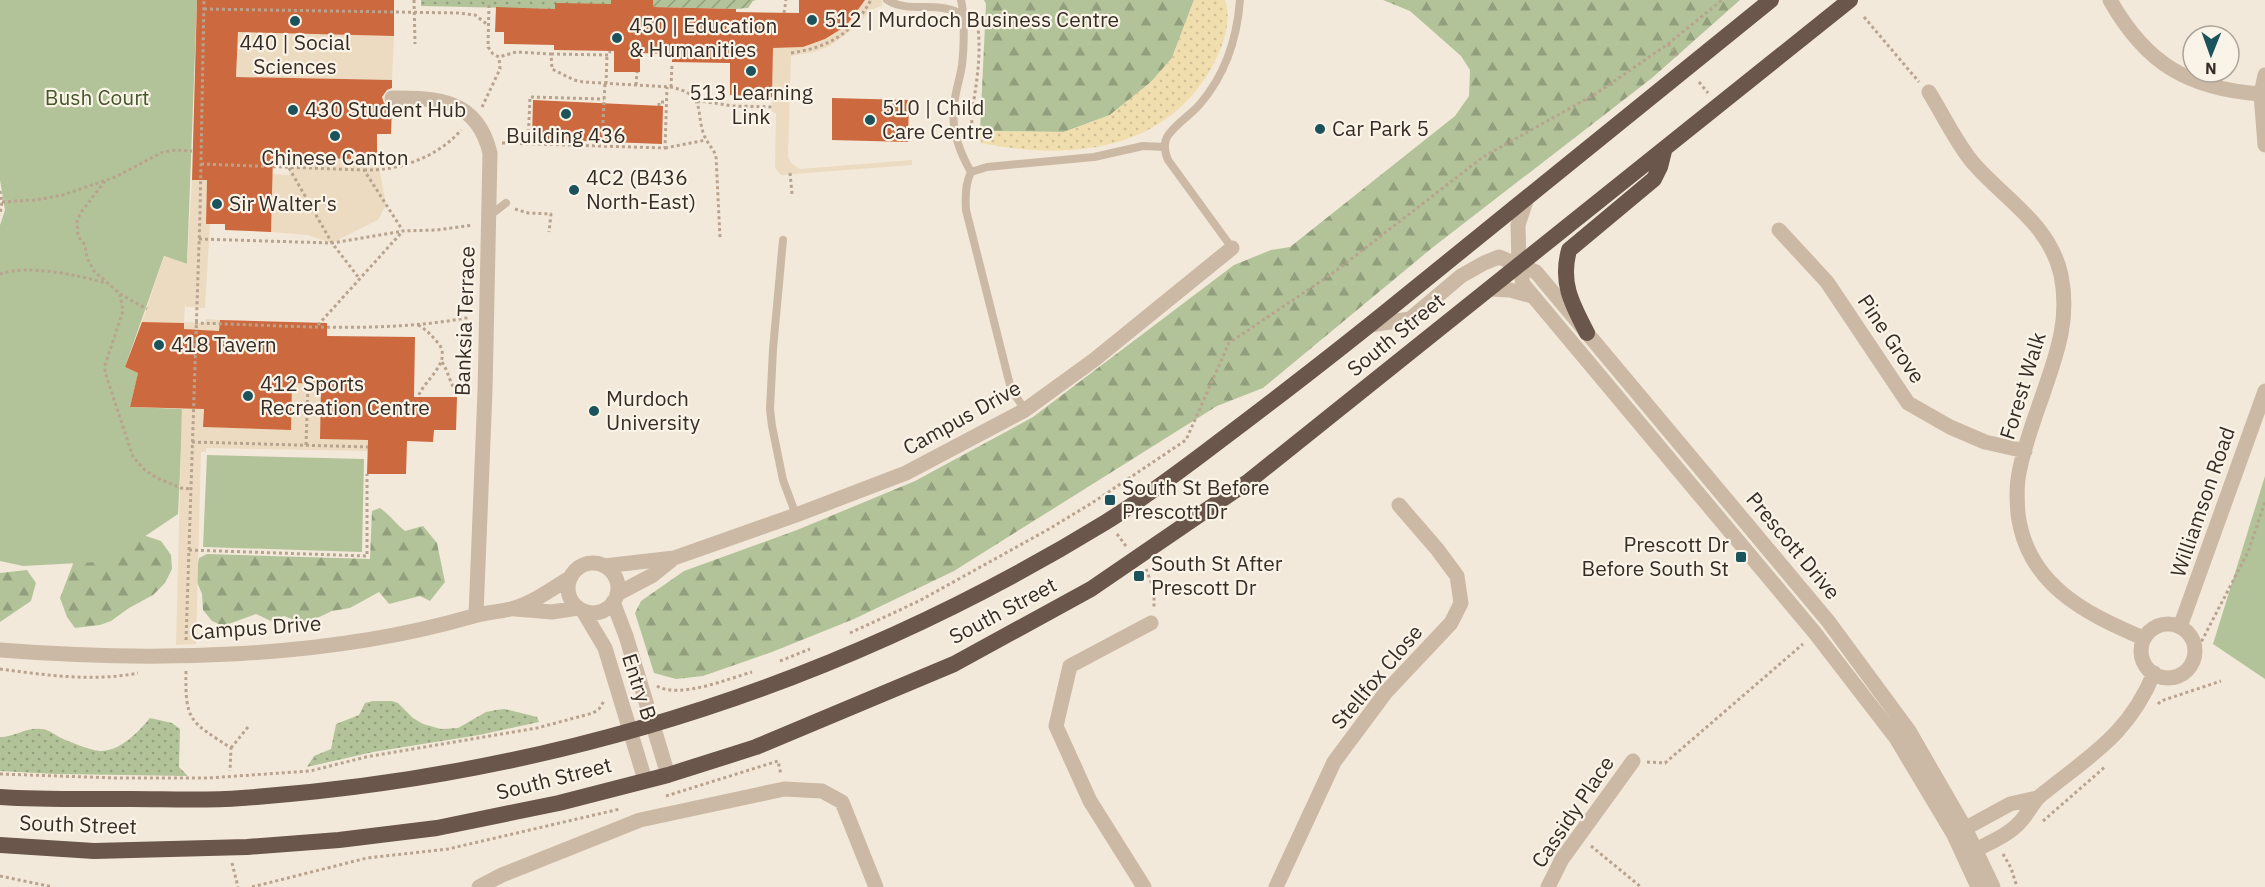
<svg xmlns="http://www.w3.org/2000/svg" width="2265" height="887" viewBox="0 0 2265 887" font-family="'IBM Plex Sans',sans-serif">
  <style>
    .grass { fill: url(#grass-dots) }
    .forest { fill: url(#forest-firs) }
    .sand { fill: url(#sand-dots) }
    .park { fill: #b3c399 }
    .garden { fill: url(#garden-furrows) }
    .plaza { fill: #ecdbc0 }
    .building { fill: #cd693e }
    .lines { fill: none; stroke-linecap: round; stroke-linejoin: round }
    .path { stroke: #b8a38f; stroke-width: 3; stroke-dasharray: 3 3; stroke-linecap: butt }
    .service { stroke: #ccb9a5; stroke-width: 8 }
    .minor { stroke: #ccb9a5; stroke-width: 15 }
    .tertiary { stroke: #ccb9a5; stroke-width: 15 }
    .trunk { stroke: #6a564a; stroke-width: 16 }
    .poi-dot { fill: #1a535b; stroke: #faf3e7; stroke-width: 2 }
    .labels { text-anchor: middle; stroke-width: 4.5; stroke-linejoin: round; paint-order: stroke }
    .poi-label { font-size: 21px; fill: #372d27; stroke: #faf3e7; text-anchor: start }
    .park-label { font-size: 21px; fill: #445729; stroke: #faf3e7 }
    .street-label { font-size: 21px; fill: #372d27; stroke: #faf3e7 }
  </style>
  <defs>
    <pattern id="grass-dots" width="8" height="8" patternUnits="userSpaceOnUse" patternTransform="scale(1.5)"><rect width="8" height="8" fill="#b3c399"/><path d="M2 2h.1M6 6h.1" fill="none" stroke="#929f7d" stroke-width="1.8" stroke-linecap="round"/></pattern>
    <pattern id="forest-firs" width="22" height="20" patternUnits="userSpaceOnUse" patternTransform="scale(1.5)"><rect width="22" height="20" fill="#b3c399"/><path d="M5 1l3.5 6h-7zM16 11l3.5 6h-7z" fill="#929f7d"/></pattern>
    <pattern id="sand-dots" width="8" height="8" patternUnits="userSpaceOnUse" patternTransform="scale(1.5)"><rect width="8" height="8" fill="#f1deae"/><path d="M2 2h.1M6 6h.1" fill="none" stroke="#cfbf96" stroke-width="1.8" stroke-linecap="round"/></pattern>
    <pattern id="garden-furrows" width="10" height="10" patternUnits="userSpaceOnUse" patternTransform="scale(1.5)"><rect width="10" height="10" fill="#b3c399"/><path d="M-1 1l2-2M0 10L10 0M9 11l2-2" fill="none" stroke="#929f7d"/></pattern>
  </defs>
  <rect width="100%" height="100%" fill="#f3e9da"/>
  <!-- grass -->
  <path class="grass" d="M 421,0 L 611,0 L 611,4 L 555,9 L 421,6 Z
    M 373,701 L 392,701 L 398,703 L 413,718 L 423,724 L 441,729 L 458,728 L 486,712 L 496,710 L 505,709 L 537,717 L 539,722 L 479,735 L 373,752 L 307,767 L 314,756 L 331,749 L 336,724 L 359,715 L 365,703 Z
    M 150,718 L 172,723 L 180,729 L 179,767 L 188,776 L 56,774 L 0,771 L 0,737 C 14,737 27,727 41,729 C 51,730 53,734 61,738 C 70,742 92,751 101,751 C 121,751 139,731 150,718 Z"/>
  <!-- forest -->
  <path class="forest" d="M 984,0 L 1194,0 L 1172,58 L 1151,82 L 1110,115 L 1064,132 L 980,131 L 986,4 Z
    M 1383,0 L 1740,0 L 1652,78 L 1432,248 L 1263,388 L 1217,406 L 954,571 L 854,619 L 772,652 L 703,676 L 676,679 L 654,673 L 635,613 L 641,601 L 684,571 L 797,530 L 915,481 L 1033,417 L 1234,265 L 1271,250 L 1290,247 L 1455,116 L 1469,96 L 1470,70 L 1461,56 L 1410,11 Z
    M 380,508 C 390,515 396,524 405,531 L 423,526 L 437,543 L 445,582 L 430,601 L 420,596 L 389,604 L 379,592 L 350,608 L 332,611 L 315,619 L 300,622 L 284,616 L 271,621 L 256,614 L 223,626 L 212,621 L 203,610 L 202,594 L 195,577 L 199,558 L 207,554 L 370,559 L 372,511 Z
    M 131,531 L 161,541 L 171,555 L 172,569 L 165,583 L 153,595 L 129,608 L 111,621 L 100,625 L 75,628 L 67,617 L 60,598 L 76,556 Z
    M 27,570 L 36,583 L 31,601 L 0,622 L 0,573 Z"/>
  <!-- sand -->
  <path class="sand" d="M 1194,0 L 1225,0 C 1232,20 1224,43 1215,61 C 1169,152 1071,161 981,143 L 980,131 L 1064,132 L 1110,115 L 1151,82 L 1172,58 Z"/>
  <!-- park -->
  <path class="park" d="M 0,0 L 197,0 L 187,264 L 164,256 L 125,367 L 138,373 L 130,407 L 183,409 L 178,514 L 126,549 L 98,562 L 23,566 L 0,561 L 0,225 L 5,210 L 0,180 Z
    M 207,455 L 364,459 L 362,552 L 203,547 Z
    M 2265,476 L 2265,679 L 2213,644 Z"/>
  <!-- garden -->
  <path class="garden" d="M 653,0 L 756,0 L 753,1 L 748,8 L 736,9 L 653,7 Z"/>
  <!-- plaza -->
  <path class="plaza" d="M 864,0 L 882,0 L 882,6 L 870,10 L 858,25 L 830,46 L 814,52 L 791,56 L 788,157 L 791,163 L 800,169 L 912,160 L 912,165 L 781,175 L 775,168 L 776,113 L 772,112 L 773,48 L 803,47 L 825,39 L 846,26 Z
    M 238,32 L 394,36 L 392,80 L 236,77 L 237,63 L 195,61 L 196,47 L 237,49 Z
    M 351,154 L 377,155 L 386,205 L 378,220 L 332,243 L 307,235 L 271,232 L 271,174 L 289,175 L 290,157 L 350,159 Z
    M 192,180 L 207,180 L 206,223 L 210,224 L 205,308 L 186,307 L 185,304 L 184,322 L 205,323 L 206,319 L 220,320 L 219,331 L 205,341 L 203,427 L 291,430 L 292,383 L 321,384 L 320,439 L 368,440 L 368,451 L 206,448 L 206,452 L 201,452 L 196,644 L 176,645 L 184,323 L 142,322 L 164,256 L 187,264 Z"/>
  <!-- building -->
  <path class="building" d="M 197,0 L 394,0 L 394,36 L 238,32 L 236,77 L 392,80 L 392,88 L 387,90 L 382,97 L 384,103 L 392,108 L 391,134 L 377,134 L 377,155 L 351,154 L 351,159 L 273,156 L 271,232 L 225,230 L 225,224 L 206,224 L 207,180 L 192,180 Z
    M 611,0 L 653,0 L 653,7 L 736,9 L 736,12 L 799,13 L 799,0 L 865,0 L 846,26 L 825,39 L 803,47 L 773,48 L 772,97 L 730,95 L 730,63 L 672,62 L 672,54 L 640,53 L 640,72 L 614,72 L 614,51 L 554,50 L 554,45 L 504,44 L 504,32 L 495,32 L 496,7 L 555,9 L 555,3 L 611,4 Z
    M 832,98 L 909,100 L 908,142 L 832,140 Z
    M 533,100 L 663,106 L 662,144 L 532,139 Z
    M 220,320 L 327,323 L 327,336 L 415,337 L 414,397 L 457,397 L 456,430 L 434,430 L 433,442 L 407,441 L 406,474 L 367,474 L 368,440 L 320,439 L 321,384 L 292,383 L 291,430 L 203,427 L 204,409 L 130,407 L 138,373 L 125,367 L 142,322 L 184,323 L 184,329 L 219,331 Z"/>
  <g class="lines">
    <!-- path -->
    <path class="path" d="M 414,0 L 415,44
      M 489,5 L 488,47 L 493,54 L 499,57 L 516,52 L 551,54 L 552,69 L 574,80 L 583,82 L 671,87 C 707,95 695,111 704,135 C 707,143 713,148 716,156 L 720,238
      M 204,9 L 458,13 L 475,15 L 488,25
      M 784,13 L 786,0
      M 1864,17 L 1919,82
      M 1668,44 L 1678,56
      M 791,53 C 829,47 852,34 871,0
      M 551,54 L 609,55 L 610,51
      M 1699,82 L 1708,93
      M 606,84 L 607,55
      M 636,85 L 637,72
      M 671,87 L 672,64
      M 697,102 L 701,101 L 733,106 L 772,107
      M 659,106 L 659,102 L 667,102
      M 482,107 L 500,69 L 499,57
      M 970,135 C 973,124 971,116 973,106 C 977,80 981,55 978,28
      M 602,141 L 605,83
      M 502,143 L 665,148 L 667,87
      M 528,144 L 530,97 L 604,99
      M 665,148 L 706,140
      M 201,164 L 364,170 L 403,231 L 437,230 L 473,225
      M 289,168 L 332,243 L 359,278
      M 364,170 C 399,171 438,157 461,130
      M 790,173 L 792,194
      M 105,181 L 82,211 L 77,220 L 78,236 L 85,245 L 87,258 L 94,271 L 120,294 L 123,311 L 105,365 L 105,372 L 133,457 L 145,470 L 157,478 L 181,488 L 191,489
      M 0,191 L 2,202 L 0,215
      M 2,202 L 35,200 L 63,195 L 115,177 L 163,152 L 176,150 L 192,151
      M 515,209 L 528,213 L 551,214 L 549,232
      M 199,239 L 332,243 L 403,231
      M 0,274 C 26,264 78,275 105,283
      M 120,294 L 147,309
      M 195,323 C 283,325 380,334 466,318 L 465,332 L 472,332
      M 318,325 L 402,232
      M 418,325 C 427,330 432,336 439,344 C 452,363 424,380 418,397
      M 442,362 C 448,371 449,380 455,390 L 471,390
      M 192,442 L 368,447
      M 306,445 L 308,384
      M 1117,534 L 1126,546
      M 189,550 L 367,556 L 367,474
      M 1146,569 L 1154,590 L 1154,609
      M 850,633 L 919,601 L 1049,529 L 1095,501 L 1186,440 L 1229,343 L 1333,273 L 1483,157 L 1597,93 L 1668,44 L 1722,0
      M 186,640 L 200,214 L 204,0
      M 2196,652 L 2248,552 L 2265,502
      M 780,661 L 810,649
      M 0,669 C 45,675 94,682 138,673
      M 186,671 C 185,722 190,721 231,748 L 230,771
      M 657,686 C 680,699 727,679 752,672
      M 2158,704 L 2161,701 L 2221,681
      M 231,748 L 248,727
      M 1647,762 L 1665,763 L 1803,644
      M 0,774 L 116,778 L 208,778 L 310,771 L 366,757 L 537,728 L 593,713 L 599,709 L 604,701
      M 666,796 L 778,761 L 781,775
      M 2043,821 L 2106,766
      M 1591,846 L 1641,887
      M 2003,854 L 2011,868 L 2017,887
      M 232,863 L 238,887
      M 0,876 L 53,887
      M 252,887 L 367,858 L 448,849 L 620,809"/>
    <!-- service -->
    <path class="service" d="M 887,0 C 909,14 941,0 962,15
      M 961,0 C 965,16 964,48 962,65 C 960,79 955,92 954,106 C 951,129 960,153 971,172
      M 489,216 L 506,203
      M 783,240 L 773,349 L 770,409 L 772,426 L 783,480 L 796,515
      M 1232,248 L 1168,160 C 1165,153 1163,145 1167,137 C 1175,124 1191,115 1200,104 C 1226,74 1237,39 1240,0
      M 1025,410 L 1011,389 L 966,210 C 965,197 965,184 971,172 L 987,167 L 1094,157 L 1143,146 L 1165,147"/>
    <!-- minor -->
    <path class="minor" d="M 2110,0 C 2146,64 2189,89 2261,94
      M 2265,75 L 2261,94 L 2265,145
      M 1929,92 C 1942,113 1959,148 1975,165 C 2007,201 2050,225 2061,275 C 2070,319 2057,353 2043,394 C 2034,420 2024,446 2019,473 C 2016,487 2017,500 2018,514 C 2027,584 2084,613 2143,638
      M 392,98 C 438,98 477,99 490,153 L 485,391 L 476,615
      M 1779,230 L 1827,282 L 1908,403 L 1950,427 L 1985,442 L 2025,451
      M568 588a25 25 0 1 1 50 0a25 25 0 1 1-50 0Z
      M 604,566 L 674,558 L 796,515 L 906,473 L 1025,410 L 1094,360 L 1232,248
      M 617,594 L 653,575 L 674,558
      M 613,602 L 626,636 L 668,775
      M 515,609 L 552,612 L 578,608
      M 583,611 L 605,648 L 645,780
      M2141 651a27 27 0 1 1 54 0a27 27 0 1 1-54 0Z
      M 2180,627 L 2265,391
      M 0,650 C 152,662 324,659 470,617 C 483,613 497,612 511,609 C 533,603 552,589 571,577
      M 1955,834 L 2010,804 L 2037,798
      M 1966,855 C 1983,845 2007,837 2020,822 C 2028,814 2032,803 2040,796 C 2089,756 2128,736 2154,673
      M 479,887 L 502,875 L 640,820 L 784,789 L 822,791 L 842,802 L 876,887
      M 1144,887 L 1090,801 L 1056,726 L 1070,666 L 1151,623
      M 1276,887 L 1334,762 L 1386,692 L 1451,623 L 1461,603 L 1457,576 L 1437,549 L 1399,505
      M 1548,887 L 1562,859 L 1633,761"/>
    <!-- tertiary -->
    <path class="tertiary" d="M 1527,198 L 1518,225 L 1519,264 L 1523,284 L 1815,633 L 1896,738 L 1954,835 L 1978,887
      M 1490,289 L 1510,290 L 1532,296
      M 1370,325 L 1410,319 L 1461,276 L 1484,263 L 1499,257 L 1536,272 L 1828,621 L 1909,731 L 1965,828 L 1993,887"/>
    <!-- trunk -->
    <path class="trunk" d="M 1587,333 C 1572,304 1560,283 1569,250 L 1654,179 L 1660,167 L 1664,151
      M 0,797 C 43,800 87,799 131,799 C 168,799 205,801 242,798 C 552,776 840,685 1106,522 C 1146,497 1183,469 1221,440 C 1282,394 1343,347 1403,298 C 1526,199 1649,100 1771,0
      M 0,845 L 94,851 L 247,847 L 339,840 L 437,828 L 559,803 L 668,775 L 756,747 L 954,664 L 1091,589 L 1249,481 L 1850,0"/>
  </g>
  <!-- markers -->
  <g class="poi-dot">
    <circle cx="812" cy="20" r="6"/>
    <circle cx="295" cy="21" r="6"/>
    <circle cx="617" cy="38" r="6"/>
    <circle cx="751" cy="71" r="6"/>
    <circle cx="293" cy="110" r="6"/>
    <circle cx="566" cy="114" r="6"/>
    <circle cx="870" cy="120" r="6"/>
    <circle cx="1320" cy="129" r="6"/>
    <circle cx="335" cy="136" r="6"/>
    <circle cx="574" cy="190" r="6"/>
    <circle cx="217" cy="204" r="6"/>
    <circle cx="159" cy="345" r="6"/>
    <circle cx="248" cy="396" r="6"/>
    <circle cx="594" cy="411" r="6"/>
    <rect x="1104" y="494" width="12" height="12" rx="3"/>
    <rect x="1735" y="551" width="12" height="12" rx="3"/>
    <rect x="1133" y="570" width="12" height="12" rx="3"/>
  </g>
  <g class="labels">
    <!-- poi labels -->
    <g class="poi-label">
      <text x="824" y="27">512 | Murdoch Business Centre</text>
      <text x="629" y="33">450 | Education<tspan x="629" dy="24">&amp; Humanities</tspan></text>
      <text x="295" y="50" text-anchor="middle">440 | Social<tspan x="295" dy="24">Sciences</tspan></text>
      <text x="751" y="100" text-anchor="middle">513 Learning<tspan x="751" dy="24">Link</tspan></text>
      <text x="882" y="115">510 | Child<tspan x="882" dy="24">Care Centre</tspan></text>
      <text x="305" y="117">430 Student Hub</text>
      <text x="1332" y="136">Car Park 5</text>
      <text x="566" y="143" text-anchor="middle">Building 436</text>
      <text x="335" y="165" text-anchor="middle">Chinese Canton</text>
      <text x="586" y="185">4C2 (B436<tspan x="586" dy="24">North-East)</tspan></text>
      <text x="229" y="211">Sir Walter's</text>
      <text x="171" y="352">418 Tavern</text>
      <text x="260" y="391">412 Sports<tspan x="260" dy="24">Recreation Centre</tspan></text>
      <text x="606" y="406">Murdoch<tspan x="606" dy="24">University</tspan></text>
      <text x="1122" y="495">South St Before<tspan x="1122" dy="24">Prescott Dr</tspan></text>
      <text x="1729" y="552" text-anchor="end">Prescott Dr<tspan x="1729" dy="24">Before South St</tspan></text>
      <text x="1151" y="571">South St After<tspan x="1151" dy="24">Prescott Dr</tspan></text>
    </g>
    <!-- park labels -->
    <g class="park-label">
      <text x="97" y="105">Bush Court</text>
    </g>
    <!-- street labels -->
    <g class="street-label">
      <text transform="translate(465 321) rotate(-88)" y="7">Banksia Terrace</text>
      <text transform="translate(1396 335) rotate(-39)" y="7">South Street</text>
      <text transform="translate(1891 339) rotate(56)" y="7">Pine Grove</text>
      <text transform="translate(2023 386) rotate(-73)" y="7">Forest Walk</text>
      <text transform="translate(962 418) rotate(-29)" y="7">Campus Drive</text>
      <text transform="translate(2203 502) rotate(-71)" y="7">Williamson Road</text>
      <text transform="translate(1793 546) rotate(50)" y="7">Prescott Drive</text>
      <text transform="translate(1003 611) rotate(-28)" y="7">South Street</text>
      <text transform="translate(256 628) rotate(-4)" y="7">Campus Drive</text>
      <text transform="translate(1377 677) rotate(-50)" y="7">Stellfox Close</text>
      <text transform="translate(639 687) rotate(72)" y="7">Entry B</text>
      <text transform="translate(554 779) rotate(-14)" y="7">South Street</text>
      <text transform="translate(1573 812) rotate(-56)" y="7">Cassidy Place</text>
      <text transform="translate(78 825) rotate(2)" y="7">South Street</text>
    </g>
  </g>
  <!-- north arrow -->
  <g transform="translate(2211 54) rotate(181)"><circle r="28" fill="#faf3e7" stroke="#aca49a" stroke-width="1.5"/>
  <path d="M0-4.5L10 22L0 15L-10 22Z" fill="#1a535b"/>
  <text y="-9" font-size="16" font-weight="bold" text-anchor="middle" fill="#372d27">N</text>
  </g>
</svg>
